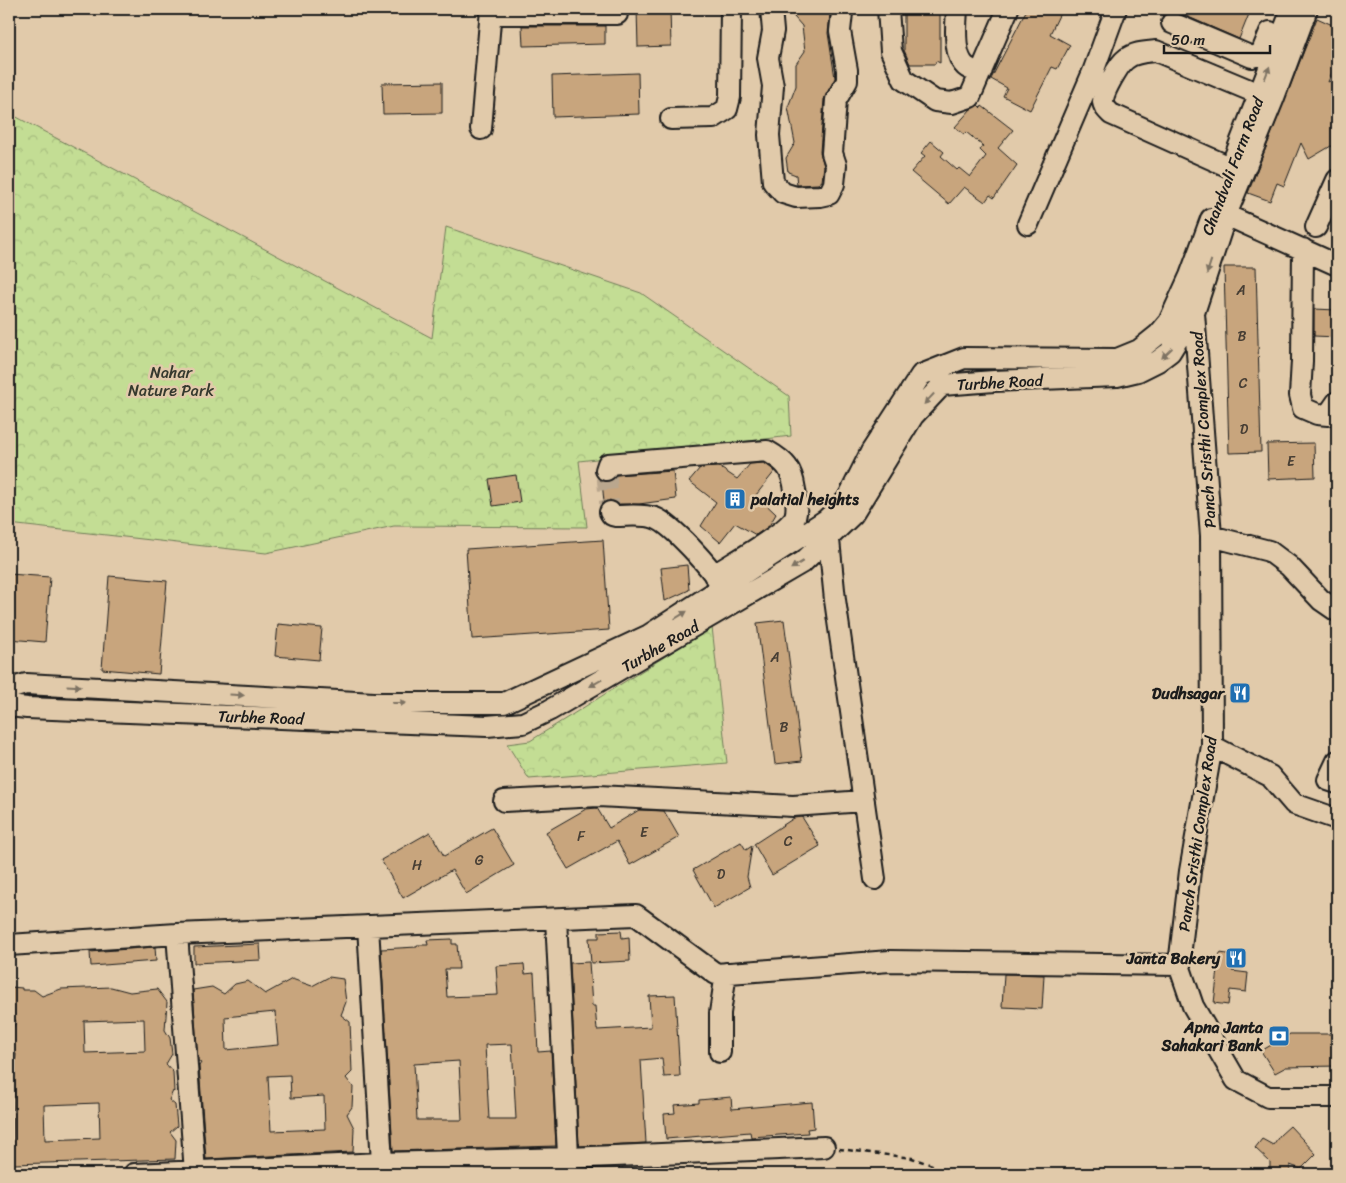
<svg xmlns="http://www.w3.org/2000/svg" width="1346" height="1183" viewBox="0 0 1346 1183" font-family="Sriracha,sans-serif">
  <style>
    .forest { fill: url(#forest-crowns); stroke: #707c58 }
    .building { fill: #c8a57d; stroke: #1c1c1c; fill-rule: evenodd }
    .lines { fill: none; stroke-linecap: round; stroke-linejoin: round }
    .minor-tunnel { stroke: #baa78e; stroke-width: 20; stroke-dasharray: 20 10; stroke-linecap: butt }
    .minor-casing { stroke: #1c1c1c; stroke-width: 24 }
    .path { stroke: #1c1c1c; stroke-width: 2.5; stroke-dasharray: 5 4; stroke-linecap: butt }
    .minor { stroke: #e1caaa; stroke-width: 20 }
    .oneway { fill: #7e7363 }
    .labels { text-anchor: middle; stroke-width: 5; stroke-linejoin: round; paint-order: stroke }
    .number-label { font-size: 14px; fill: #473e34 }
    .street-label { font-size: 16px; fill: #1c1c1c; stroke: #e1caaa }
    .park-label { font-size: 16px; fill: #35392e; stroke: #e1caaa }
    .poi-label { font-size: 16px; font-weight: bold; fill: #1c1c1c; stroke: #e1caaa; text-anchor: end }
  </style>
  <defs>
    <pattern id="forest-crowns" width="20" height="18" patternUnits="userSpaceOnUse" patternTransform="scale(1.25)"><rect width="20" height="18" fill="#c3dd94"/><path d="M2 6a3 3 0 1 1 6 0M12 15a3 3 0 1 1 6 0" fill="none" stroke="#a7bd7f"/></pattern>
  </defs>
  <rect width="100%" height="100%" fill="#e1caaa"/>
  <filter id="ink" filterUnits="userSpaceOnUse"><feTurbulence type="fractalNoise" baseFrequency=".02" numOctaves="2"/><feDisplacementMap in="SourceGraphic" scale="10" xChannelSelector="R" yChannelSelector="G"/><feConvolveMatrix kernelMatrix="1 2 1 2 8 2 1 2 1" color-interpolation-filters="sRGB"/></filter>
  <g filter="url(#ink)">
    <!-- forest -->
    <path class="forest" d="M 9,113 L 432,338 L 446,227 L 641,293 L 789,396 L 791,436 L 579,461 L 587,527 L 394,526 L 266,553 L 9,524 Z
      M 712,627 L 727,763 L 529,779 L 507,744 L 530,741 Z"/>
    <!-- building -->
    <path class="building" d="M 637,9 L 670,9 L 671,46 L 638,47 Z
      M 787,9 L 828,9 L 830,15 L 828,33 L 835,78 L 824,99 L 820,152 L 824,166 L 822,181 L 818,184 L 797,185 L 796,175 L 788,172 L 786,158 L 795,143 L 788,107 L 796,86 L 796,64 L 805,51 L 802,26 Z
      M 904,9 L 940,9 L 940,63 L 936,61 L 935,64 L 910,64 L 904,50 Z
      M 1027,9 L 1062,9 L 1050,34 L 1070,45 L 1057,69 L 1052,67 L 1030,110 L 1003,96 L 1007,88 L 991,79 Z
      M 1156,9 L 1251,9 L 1239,39 L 1177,12 L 1171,11 L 1165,13 Z
      M 1317,18 L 1337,27 L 1337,39 L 1333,50 L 1337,52 L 1337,60 L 1328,82 L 1337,78 L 1337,148 L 1331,146 L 1309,159 L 1301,143 L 1284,186 L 1277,183 L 1270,201 L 1248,193 Z
      M 522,26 L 605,26 L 605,44 L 523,46 Z
      M 638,73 L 639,114 L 553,117 L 552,76 Z
      M 442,82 L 442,113 L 383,114 L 382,83 Z
      M 978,105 L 981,108 L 982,106 L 1013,130 L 998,148 L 1017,165 L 994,198 L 990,195 L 985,202 L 964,187 L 949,204 L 911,172 L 925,156 L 921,153 L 931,141 L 944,152 L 941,156 L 957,170 L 959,168 L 970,177 L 986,156 L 980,150 L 983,146 L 966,132 L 964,134 L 955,127 L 971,109 Z
      M 1224,267 L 1256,267 L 1261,452 L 1229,453 Z
      M 1314,309 L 1337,310 L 1337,337 L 1314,336 Z
      M 1314,443 L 1315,477 L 1268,479 L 1267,444 Z
      M 764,463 L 775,471 L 756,495 L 776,514 L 769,526 L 756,535 L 735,523 L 720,542 L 701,526 L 716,502 L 689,481 L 700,468 L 719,467 L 737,479 L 750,464 Z
      M 673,471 L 676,499 L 639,504 L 618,504 L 610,500 L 604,502 L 602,481 L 609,481 L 616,475 Z
      M 516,475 L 520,502 L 493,506 L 489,479 Z
      M 603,540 L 609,630 L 472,639 L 466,549 Z
      M 687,565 L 689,590 L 665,601 L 661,568 Z
      M 9,574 L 50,577 L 45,642 L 9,639 Z
      M 109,576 L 167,581 L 159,674 L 102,669 Z
      M 784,620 L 802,761 L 775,764 L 757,623 Z
      M 278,624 L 322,628 L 319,660 L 275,656 Z
      M 597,808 L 609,828 L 639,810 L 664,811 L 679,837 L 630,865 L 617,841 L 568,869 L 546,832 L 586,809 Z
      M 802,817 L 820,846 L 772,875 L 754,844 L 794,818 Z
      M 492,828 L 514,865 L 466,894 L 452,870 L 403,898 L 381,860 L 430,832 L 444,856 Z
      M 741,842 L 746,850 L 752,846 L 747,877 L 750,887 L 714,908 L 693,870 Z
      M 621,931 L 622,938 L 629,937 L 630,961 L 591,963 L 589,938 L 599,938 L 599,932 Z
      M 452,939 L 452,944 L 457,944 L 459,969 L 445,969 L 447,997 L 498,995 L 496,966 L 524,964 L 525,974 L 534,973 L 538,1052 L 551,1051 L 556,1146 L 393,1151 L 381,949 L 417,947 L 417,945 L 428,945 L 427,940 ZM 512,1044 L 516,1119 L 489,1119 L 485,1045 ZM 459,1061 L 462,1120 L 417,1120 L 414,1064 Z
      M 260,944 L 261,960 L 194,963 L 194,947 Z
      M 155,947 L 156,961 L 91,966 L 90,952 Z
      M 1220,953 L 1234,955 L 1232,971 L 1248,973 L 1246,992 L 1230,990 L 1228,1005 L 1214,1003 Z
      M 589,962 L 592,1006 L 595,1006 L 597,1030 L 651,1027 L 649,996 L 675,995 L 680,1076 L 664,1077 L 662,1058 L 641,1060 L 646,1143 L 579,1146 L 570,963 Z
      M 1004,974 L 1044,975 L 1042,1009 L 1002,1007 Z
      M 329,977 L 343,979 L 346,1002 L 341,1015 L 350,1022 L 352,1072 L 346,1078 L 353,1087 L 352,1107 L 347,1114 L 354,1128 L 353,1152 L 206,1159 L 199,1066 L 201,1063 L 198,1061 L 193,990 L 212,987 L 224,994 L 235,984 L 248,981 L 265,994 L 292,979 L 312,986 ZM 275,1012 L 278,1045 L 226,1050 L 225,1017 ZM 290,1075 L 291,1098 L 324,1096 L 325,1129 L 271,1131 L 268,1076 Z
      M 11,987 L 22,988 L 22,990 L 34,990 L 42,996 L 61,989 L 111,987 L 130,992 L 157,989 L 167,1002 L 165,1030 L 170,1038 L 172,1054 L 166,1064 L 173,1072 L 174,1092 L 173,1091 L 169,1100 L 175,1105 L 177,1126 L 170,1132 L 176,1140 L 175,1159 L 13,1164 L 14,1084 L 13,1083 L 16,1054 L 9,1046 L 9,1039 L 16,1021 L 9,1014 L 9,994 ZM 144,1019 L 145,1051 L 85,1053 L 84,1021 ZM 99,1103 L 100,1138 L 45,1140 L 44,1105 Z
      M 1290,1034 L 1337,1034 L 1337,1066 L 1286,1067 L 1275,1073 L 1261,1051 Z
      M 731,1097 L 732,1109 L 812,1102 L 814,1128 L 807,1129 L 808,1133 L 751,1137 L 750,1132 L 666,1139 L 664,1114 L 675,1113 L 674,1105 L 699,1103 L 699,1100 Z
      M 1290,1126 L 1316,1154 L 1301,1169 L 1290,1165 L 1290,1174 L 1270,1174 L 1270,1162 L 1255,1148 L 1262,1139 L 1273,1145 L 1280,1135 Z"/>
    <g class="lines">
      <!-- minor-tunnel -->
      <path class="minor-tunnel" d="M 606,470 L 610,512"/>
      <!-- minor casing -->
      <g class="minor-casing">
        <path id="minor" d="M 771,9 L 773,31 L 768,58 L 773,86 L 769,135 L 773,182 L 783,193 L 796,197 L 820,196 L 829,194 L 834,184 L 836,165 L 832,153 L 836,100 L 847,81 L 847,70 L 840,31 L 842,13 L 840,9
          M 888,9 L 891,51 L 904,80 L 935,101 L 952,103 L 970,97 L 1008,9
          M 957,9 C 956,25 952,61 970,69 C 973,71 978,70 982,70
          M 490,14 L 617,14
          M 1172,23 L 1252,57 L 1261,54 L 1270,32
          M 671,119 L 713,118 L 727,109 L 730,97 L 731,9
          M 481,129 L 491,9
          M 1232,164 L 1292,9
          M 1243,173 L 1111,114 C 1107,110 1103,106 1103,101 C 1103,92 1119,64 1126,59 C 1135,52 1146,52 1156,51 L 1271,99
          M 1226,215 L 1337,265
          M 1028,224 L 1093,72 L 1116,9
          M 1316,227 L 1337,180
          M 1303,249 L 1302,361 L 1300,395 L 1303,408 L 1317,414 L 1328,415 L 1337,402
          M 1193,310 L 1194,313 L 1211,536 L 1212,746 L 1190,871 L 1179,965 L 1193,1006 L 1236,1080 L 1268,1097 L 1337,1097
          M 606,470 L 608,464 L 767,451 C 786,462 792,469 795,490 C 796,498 798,509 795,517 C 786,534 732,563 714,575
          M 610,512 L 612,515 L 616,516 C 629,516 643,514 655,518 C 672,524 712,569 721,585
          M 828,530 L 835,600 L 875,879
          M 1211,536 L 1269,551 L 1289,566 L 1321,600 L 1337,611
          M 9,689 L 26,684 L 374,703 L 504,703 L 649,635 L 826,520 L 847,500 L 871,452 L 921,375 L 964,358 L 1117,359 L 1139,350 L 1159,334 L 1169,322 L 1190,276 L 1211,219
          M 9,706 L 27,708 L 487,726 L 523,723 L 550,710 L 803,562 L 853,514 L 913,416 L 942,385 L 994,381 L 1117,376 L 1138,371 L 1158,361 L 1170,352 L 1194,313 L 1226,215 L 1273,100 L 1307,9
          M 1212,746 L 1270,776 L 1294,804 L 1337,819
          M 1337,761 L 1328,780 L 1337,783
          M 504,801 L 598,796 L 793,806 L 864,801
          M 556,919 L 569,1174
          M 368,926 L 382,1163
          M 177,934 L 195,1172
          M 9,945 L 177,934 L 636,915 L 716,974 L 890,961 L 1179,965
          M 720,1052 L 720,1013 L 726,973
          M 134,1174 L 382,1163 L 569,1158 L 824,1147"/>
      </g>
      <!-- path -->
      <path class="path" d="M 839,1149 L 912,1158 L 932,1165 L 933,1174"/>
      <!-- minor -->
      <use href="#minor" class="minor"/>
    </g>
    <!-- one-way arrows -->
    <defs><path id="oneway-solid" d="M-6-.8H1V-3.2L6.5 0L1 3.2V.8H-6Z" transform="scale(1.25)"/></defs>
    <g class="oneway">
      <use href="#oneway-solid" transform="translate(1267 73) rotate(-69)"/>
      <use href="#oneway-solid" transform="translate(1209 267) rotate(108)"/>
      <use href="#oneway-solid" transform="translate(1167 353) rotate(136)"/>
      <use href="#oneway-solid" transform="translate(929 399) rotate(133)"/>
      <use href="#oneway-solid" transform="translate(797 565) rotate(148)"/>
      <use href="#oneway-solid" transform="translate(681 615) rotate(-32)"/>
      <use href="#oneway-solid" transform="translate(596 683) rotate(150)"/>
      <use href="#oneway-solid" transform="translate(74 686) rotate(3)"/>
      <use href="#oneway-solid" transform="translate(237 695) rotate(3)"/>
      <use href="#oneway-solid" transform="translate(399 703)"/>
    </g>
  </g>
  <!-- icons -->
  <defs>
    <g id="building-square" transform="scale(1.125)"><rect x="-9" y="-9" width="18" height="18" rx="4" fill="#1f6fb2" stroke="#e1caaa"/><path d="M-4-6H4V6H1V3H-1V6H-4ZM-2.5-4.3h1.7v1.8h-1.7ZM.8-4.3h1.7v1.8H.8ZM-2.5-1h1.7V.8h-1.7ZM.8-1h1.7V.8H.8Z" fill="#fff"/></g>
    <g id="restaurant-square" transform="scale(1.125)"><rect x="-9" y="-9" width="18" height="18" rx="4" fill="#1f6fb2" stroke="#e1caaa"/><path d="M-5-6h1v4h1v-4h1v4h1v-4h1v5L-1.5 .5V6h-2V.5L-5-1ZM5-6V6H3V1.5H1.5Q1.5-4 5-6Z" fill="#fff"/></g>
    <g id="bank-square" transform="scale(1.125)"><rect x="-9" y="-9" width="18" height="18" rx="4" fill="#1f6fb2" stroke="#e1caaa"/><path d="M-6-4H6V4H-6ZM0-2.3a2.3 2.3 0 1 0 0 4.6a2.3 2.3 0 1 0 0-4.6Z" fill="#fff"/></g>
  </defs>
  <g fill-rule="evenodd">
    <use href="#building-square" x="735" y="499"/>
    <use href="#restaurant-square" x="1240" y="693"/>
    <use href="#restaurant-square" x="1236" y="958"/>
    <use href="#bank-square" x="1279" y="1036"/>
  </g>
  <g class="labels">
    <!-- number labels -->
    <g class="number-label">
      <text x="1241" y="295">A</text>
      <text x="1242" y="341">B</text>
      <text x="1243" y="388">C</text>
      <text x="1244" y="434">D</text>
      <text x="1291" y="466">E</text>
      <text x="775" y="662">A</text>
      <text x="784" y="732">B</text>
      <text x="644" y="837">E</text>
      <text x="581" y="841">F</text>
      <text x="788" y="846">C</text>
      <text x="479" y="865">G</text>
      <text x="417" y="870">H</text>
      <text x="721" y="879">D</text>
    </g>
    <!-- street labels -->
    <g class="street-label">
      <text transform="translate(1232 166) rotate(-69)" y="6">Chandvali Farm Road</text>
      <text transform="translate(1000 382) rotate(-3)" y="6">Turbhe Road</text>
      <text transform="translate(1203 430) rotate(-94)" y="6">Panch Sristhi Complex Road</text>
      <text transform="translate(660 646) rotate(-30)" y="6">Turbhe Road</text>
      <text transform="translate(261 717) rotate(2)" y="6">Turbhe Road</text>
      <text transform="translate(1197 834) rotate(-82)" y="6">Panch Sristhi Complex Road</text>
    </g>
    <!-- park labels -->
    <g class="park-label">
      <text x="171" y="378">Nahar<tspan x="171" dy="18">Nature Park</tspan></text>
    </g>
    <!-- poi labels -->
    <g class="poi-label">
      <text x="751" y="505" text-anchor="start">palatial heights</text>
      <text x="1224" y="699">Dudhsagar</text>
      <text x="1220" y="964">Janta Bakery</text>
      <text x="1263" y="1033">Apna Janta<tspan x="1263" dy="18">Sahakari Bank</tspan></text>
    </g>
  </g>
  <!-- margin -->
  <rect width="1346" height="1183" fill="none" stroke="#e1caaa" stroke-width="30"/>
  <rect x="15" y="15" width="1316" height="1153" fill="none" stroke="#1c1c1c" stroke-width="2" filter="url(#ink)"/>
  <!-- scale -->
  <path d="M1164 45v8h106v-8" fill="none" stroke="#1c1c1c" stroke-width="2.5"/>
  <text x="1171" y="45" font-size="15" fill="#1c1c1c" stroke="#e1caaa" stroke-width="4" paint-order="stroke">50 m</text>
</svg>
